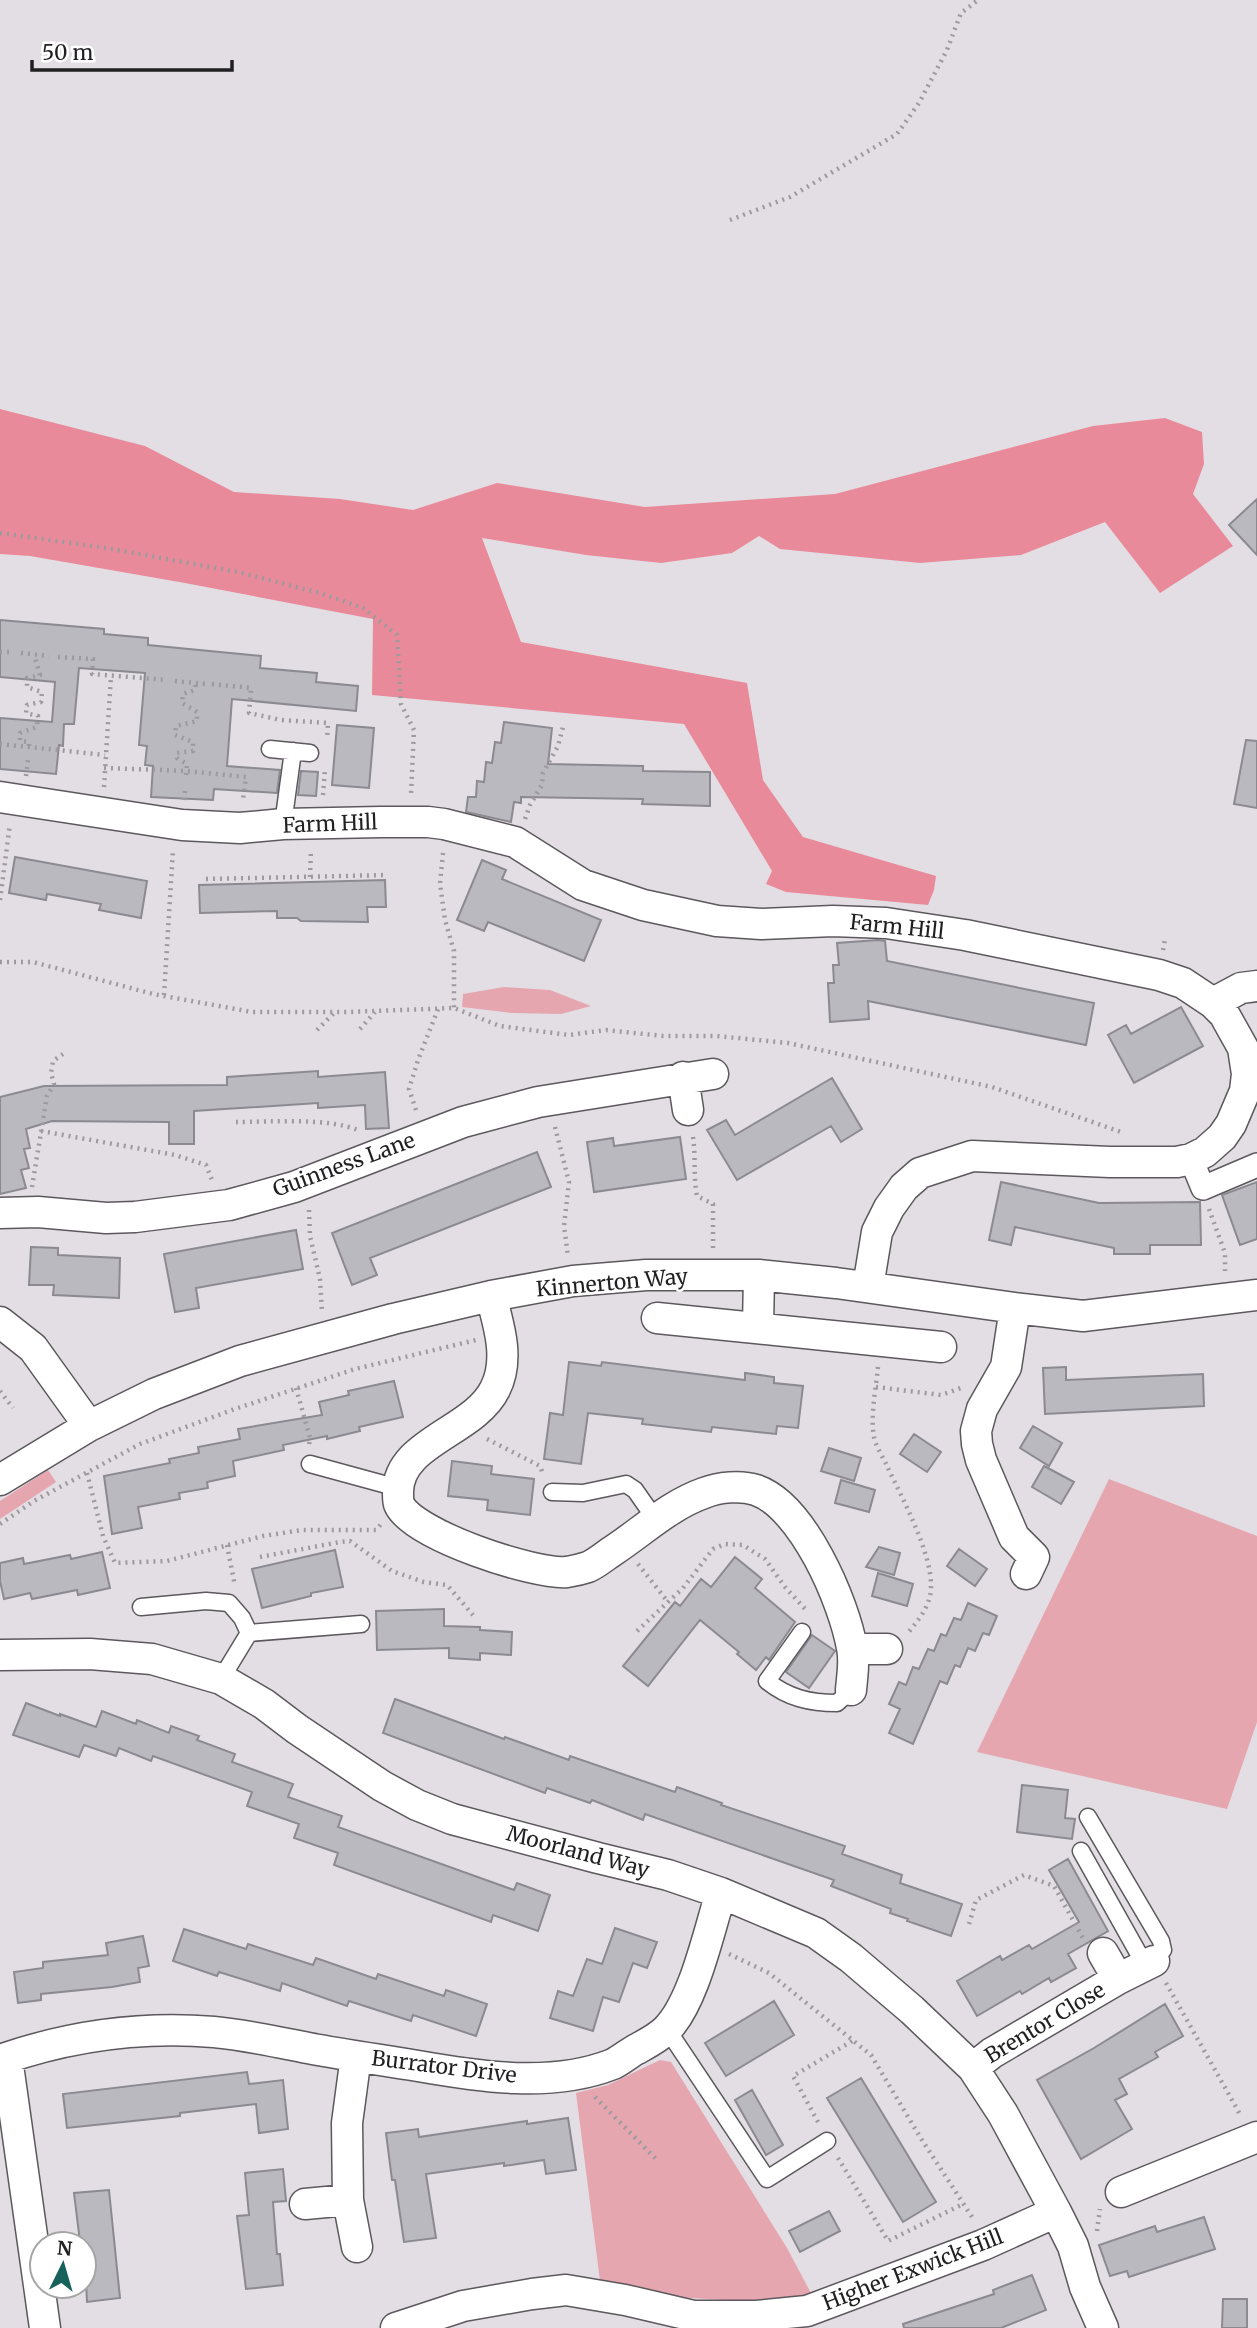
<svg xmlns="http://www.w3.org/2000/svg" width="1257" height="2328" viewBox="0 0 1257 2328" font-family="Merriweather,serif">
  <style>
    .green { fill: #e5a6af }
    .forest { fill: #e98a9a }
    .building { fill: #b9b9bf; stroke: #8b8a91; stroke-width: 2 }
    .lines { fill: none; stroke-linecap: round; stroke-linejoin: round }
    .service-casing { stroke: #5c585d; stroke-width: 19 }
    .pedestrian-casing { stroke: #5c585d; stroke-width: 26 }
    .minor-casing { stroke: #5c585d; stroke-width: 33 }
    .path { stroke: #9d9a9e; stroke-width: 4.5; stroke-dasharray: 2 5; stroke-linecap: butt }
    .service { stroke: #fff; stroke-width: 16 }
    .pedestrian { stroke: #fff; stroke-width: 23 }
    .minor { stroke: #fff; stroke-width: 30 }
    .labels { text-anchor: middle; stroke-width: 5; stroke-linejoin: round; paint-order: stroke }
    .street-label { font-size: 21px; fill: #201f21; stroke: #fff }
  </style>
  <rect width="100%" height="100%" fill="#e3dee4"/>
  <!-- green -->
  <path class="green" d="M 504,987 L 550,990 L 591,1006 L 561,1014 L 512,1013 L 462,1007 L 463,994 Z
    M 48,1470 L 56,1482 L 0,1519 L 0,1501 Z
    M 1109,1479 L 1257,1536 L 1257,1722 L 1227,1809 L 977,1752 Z
    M 660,2060 L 671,2062 L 787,2248 L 812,2295 L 756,2302 L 675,2297 L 600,2281 L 576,2093 L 608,2085 Z"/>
  <!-- forest -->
  <path class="forest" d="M 0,409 L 145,446 L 234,492 L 340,499 L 413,510 L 497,483 L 645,507 L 835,494 L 1093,426 L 1165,418 L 1202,432 L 1204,464 L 1193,494 L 1233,546 L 1160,593 L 1105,522 L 1021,555 L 920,563 L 780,549 L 759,536 L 732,553 L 661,563 L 586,555 L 482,538 L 521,642 L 747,683 L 763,780 L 803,837 L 936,876 L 934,890 L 928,905 L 786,892 L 766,884 L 772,871 L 684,724 L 372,695 L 373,619 L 185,583 L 30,556 L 0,554 Z"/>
  <!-- building -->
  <path class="building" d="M 1257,499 L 1257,555 L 1229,525 Z
    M 0,620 L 104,629 L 104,634 L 148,638 L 148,645 L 261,656 L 260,668 L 317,673 L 316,682 L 358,686 L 356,711 L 232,699 L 227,766 L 280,770 L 277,793 L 214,789 L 213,800 L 151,797 L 153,766 L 145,765 L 147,746 L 139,745 L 145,673 L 79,668 L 74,724 L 64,724 L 63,746 L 59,745 L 56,774 L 0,769 L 0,718 L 52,722 L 55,682 L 0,677 Z
    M 504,722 L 552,728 L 548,764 L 643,766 L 643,771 L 710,772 L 710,806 L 642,804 L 643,799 L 521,797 L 521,803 L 514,802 L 511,822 L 466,812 L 468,797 L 476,797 L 477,781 L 484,782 L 486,762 L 492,763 L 495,742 L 501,743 Z
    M 337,725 L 374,728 L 369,788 L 332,785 Z
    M 1246,740 L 1257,741 L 1257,808 L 1234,804 Z
    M 301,771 L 318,772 L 316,796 L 298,795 Z
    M 15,857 L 147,881 L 141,918 L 99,910 L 101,904 L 47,894 L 46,900 L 9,893 Z
    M 482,860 L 506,870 L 502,879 L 601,920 L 584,961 L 488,922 L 484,931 L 457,920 Z
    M 385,880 L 386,907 L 367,907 L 368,922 L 301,921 L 297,918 L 277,918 L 277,911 L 200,913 L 199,885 Z
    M 878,940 L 885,941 L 887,961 L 1094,1003 L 1086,1045 L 868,1001 L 869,1019 L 830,1022 L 828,983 L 834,983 L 833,965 L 839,965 L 837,943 Z
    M 1181,1007 L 1203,1046 L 1134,1083 L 1108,1035 L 1126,1025 L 1131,1034 Z
    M 318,1071 L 318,1077 L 385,1072 L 389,1128 L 366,1129 L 365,1105 L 318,1108 L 318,1103 L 194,1111 L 194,1144 L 169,1144 L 169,1122 L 52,1121 L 26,1129 L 30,1148 L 24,1149 L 29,1168 L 21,1170 L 26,1188 L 0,1194 L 0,1097 L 44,1086 L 227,1085 L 227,1077 Z
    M 832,1078 L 862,1129 L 841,1142 L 831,1126 L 737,1180 L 707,1130 L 726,1120 L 735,1135 Z
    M 680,1137 L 686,1179 L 594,1192 L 587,1142 L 613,1138 L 614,1146 Z
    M 537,1152 L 551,1187 L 370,1258 L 377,1275 L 352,1285 L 332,1233 Z
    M 1001,1182 L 1099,1203 L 1200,1202 L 1201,1245 L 1150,1245 L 1150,1254 L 1114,1254 L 1114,1248 L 1015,1227 L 1011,1245 L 989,1240 Z
    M 1257,1182 L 1257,1239 L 1240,1245 L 1222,1195 Z
    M 296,1230 L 303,1269 L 196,1288 L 199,1308 L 175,1312 L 164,1254 Z
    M 31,1247 L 58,1248 L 58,1255 L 120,1258 L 119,1298 L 53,1295 L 54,1285 L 29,1285 Z
    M 569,1362 L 601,1366 L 602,1362 L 745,1380 L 745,1373 L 774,1377 L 774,1383 L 803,1386 L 798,1428 L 777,1426 L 776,1434 L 712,1427 L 711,1432 L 642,1424 L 643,1419 L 588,1413 L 581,1464 L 544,1459 L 550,1413 L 563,1415 Z
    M 1066,1367 L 1066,1380 L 1203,1374 L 1204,1406 L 1045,1414 L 1043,1368 Z
    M 394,1381 L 403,1417 L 359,1427 L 360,1431 L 327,1439 L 327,1436 L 283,1445 L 284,1450 L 233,1461 L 235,1476 L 207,1482 L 208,1488 L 179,1493 L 180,1499 L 138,1507 L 142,1528 L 112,1534 L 104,1476 L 170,1463 L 169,1459 L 199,1453 L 198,1447 L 240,1439 L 238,1429 L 322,1415 L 319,1402 L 349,1395 L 348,1391 Z
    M 1033,1426 L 1062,1443 L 1049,1466 L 1020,1448 Z
    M 914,1434 L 941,1452 L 927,1472 L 900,1454 Z
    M 829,1448 L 861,1458 L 854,1481 L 821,1471 Z
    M 452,1461 L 492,1466 L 491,1474 L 534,1479 L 530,1515 L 487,1510 L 488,1500 L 448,1496 Z
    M 1044,1466 L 1074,1482 L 1061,1504 L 1032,1487 Z
    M 841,1480 L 875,1490 L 869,1512 L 835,1503 Z
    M 879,1547 L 900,1553 L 894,1575 L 866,1567 Z
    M 959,1549 L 987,1569 L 975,1586 L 947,1566 Z
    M 335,1550 L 343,1587 L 311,1593 L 311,1596 L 262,1608 L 252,1569 Z
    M 102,1552 L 110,1588 L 78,1595 L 77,1590 L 32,1599 L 30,1593 L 4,1599 L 0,1581 L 0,1563 L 23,1558 L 24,1564 L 70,1555 L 71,1559 Z
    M 735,1557 L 762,1579 L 755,1588 L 795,1622 L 769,1660 L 766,1657 L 756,1670 L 737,1654 L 739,1652 L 700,1620 L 648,1686 L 623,1666 L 675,1602 L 680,1606 L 701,1579 L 711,1587 Z
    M 878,1573 L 913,1584 L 907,1606 L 872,1596 Z
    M 968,1603 L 997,1616 L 989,1635 L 983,1633 L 975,1651 L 968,1648 L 960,1667 L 955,1665 L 947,1684 L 940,1681 L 913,1744 L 889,1733 L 900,1709 L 889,1704 L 899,1682 L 906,1685 L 913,1667 L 919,1669 L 928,1649 L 934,1651 L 941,1634 L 946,1636 L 954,1618 L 961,1620 Z
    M 444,1609 L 444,1626 L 480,1627 L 480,1630 L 512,1632 L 511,1655 L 480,1653 L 480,1660 L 449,1658 L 449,1648 L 377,1650 L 376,1611 Z
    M 812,1635 L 835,1651 L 809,1688 L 786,1672 Z
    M 395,1699 L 504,1739 L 505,1737 L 569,1760 L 570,1756 L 675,1792 L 677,1787 L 722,1803 L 721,1805 L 845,1846 L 842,1854 L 902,1875 L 900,1883 L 962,1904 L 951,1936 L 907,1921 L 908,1919 L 890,1913 L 891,1909 L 831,1886 L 834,1880 L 645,1814 L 643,1820 L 592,1800 L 590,1803 L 547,1788 L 545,1793 L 383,1733 Z
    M 26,1703 L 60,1716 L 60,1714 L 96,1727 L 102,1711 L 136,1724 L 137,1720 L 169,1733 L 171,1726 L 199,1736 L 197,1740 L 235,1754 L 232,1762 L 293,1784 L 288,1797 L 342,1816 L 338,1827 L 514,1890 L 517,1883 L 550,1895 L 538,1931 L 493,1915 L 491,1922 L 334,1865 L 338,1853 L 294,1838 L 299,1824 L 247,1806 L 252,1792 L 153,1756 L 151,1761 L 119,1748 L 116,1756 L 84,1745 L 79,1757 L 13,1735 Z
    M 1022,1785 L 1068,1790 L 1065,1818 L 1075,1819 L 1072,1839 L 1017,1832 Z
    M 1068,1859 L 1108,1931 L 1068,1954 L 1076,1968 L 1051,1982 L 1049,1978 L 1022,1994 L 1020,1991 L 977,2016 L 957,1981 L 1000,1956 L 1002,1960 L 1029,1945 L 1032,1949 L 1079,1922 L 1049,1870 Z
    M 615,1928 L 657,1942 L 647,1968 L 633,1963 L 619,2002 L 603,1997 L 593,2031 L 550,2018 L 558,1991 L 573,1996 L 587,1959 L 602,1964 Z
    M 184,1929 L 246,1949 L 248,1944 L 313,1965 L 316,1958 L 376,1979 L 378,1974 L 444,1996 L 446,1990 L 487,2004 L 476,2036 L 413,2015 L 411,2021 L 349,2001 L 347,2006 L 282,1983 L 280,1991 L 219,1972 L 217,1976 L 173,1961 Z
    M 143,1936 L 149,1966 L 138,1968 L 140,1982 L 112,1987 L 41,1994 L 41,2000 L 18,2003 L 14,1972 L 43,1968 L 43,1962 L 108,1955 L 106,1943 Z
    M 774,2001 L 794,2035 L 726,2076 L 705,2043 Z
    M 1165,2004 L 1183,2036 L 1155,2052 L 1158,2057 L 1119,2079 L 1127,2094 L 1115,2100 L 1132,2129 L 1081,2159 L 1037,2080 L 1094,2048 Z
    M 247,2072 L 249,2084 L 283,2080 L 288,2129 L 259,2133 L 256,2104 L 180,2113 L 180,2116 L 67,2128 L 63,2094 Z
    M 861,2078 L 936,2202 L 903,2222 L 827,2098 Z
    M 752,2090 L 783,2145 L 766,2155 L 735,2100 Z
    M 568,2118 L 576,2170 L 546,2174 L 544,2160 L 504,2166 L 504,2163 L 426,2174 L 436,2238 L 404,2242 L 395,2180 L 392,2180 L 386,2133 L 418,2129 L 419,2137 L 527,2121 L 527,2124 Z
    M 283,2169 L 286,2201 L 273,2202 L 277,2254 L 280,2254 L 283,2285 L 246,2289 L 237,2216 L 249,2215 L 245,2173 Z
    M 109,2190 L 120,2298 L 87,2302 L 84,2242 L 80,2242 L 74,2193 Z
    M 829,2211 L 840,2231 L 800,2252 L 789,2231 Z
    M 1204,2217 L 1215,2249 L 1129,2277 L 1127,2271 L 1110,2276 L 1099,2245 L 1155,2226 L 1157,2232 Z
    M 1032,2275 L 1046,2310 L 1001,2328 L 904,2328 L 903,2324 L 994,2294 L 993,2290 Z
    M 1223,2299 L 1247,2299 L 1247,2328 L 1222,2328 Z"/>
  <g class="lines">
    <!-- service casing -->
    <g class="service-casing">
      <path id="service" d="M 270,749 L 310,753
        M 283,824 L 293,751
        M 310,1464 L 398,1488
        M 552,1492 L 583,1493 L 626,1484 L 635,1490 L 656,1520
        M 141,1607 L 206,1601 L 229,1603 L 242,1618 L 249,1633
        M 802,1632 L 767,1681 C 788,1698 810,1703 837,1703 L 851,1690
        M 221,1679 L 249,1633 L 361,1624
        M 1088,1817 L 1161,1941 L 1163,1950 L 1154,1961
        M 1081,1851 L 1145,1965
        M 667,2029 L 767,2179 L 827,2141"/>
    </g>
    <!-- pedestrian casing -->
    <g class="pedestrian-casing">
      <path id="pedestrian" d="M 1191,1159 L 1203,1188 L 1257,1165"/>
    </g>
    <!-- minor casing -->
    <g class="minor-casing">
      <path id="minor" d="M 0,797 L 182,825 L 240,828 L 283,824 L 381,822 L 428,822 L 444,824 L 515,842 L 583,885 L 643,905 L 717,921 L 761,924 L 833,921 L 886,923 L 965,935 L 1159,975 L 1183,983 L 1213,1003 L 1224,1014 L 1243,1048 L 1247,1074 L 1245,1091 L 1231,1124 L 1222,1137 L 1205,1152 L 1191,1159 L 1177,1162 L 1110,1162 L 972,1156 L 920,1173 L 904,1187 L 889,1208 L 877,1232 L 868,1287
        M 1213,1003 L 1241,988 L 1257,986
        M 683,1077 L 688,1110
        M 0,1213 L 38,1212 L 106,1218 L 135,1217 L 229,1205 L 294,1187 L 463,1122 L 538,1102 L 713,1074
        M 491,1296 C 499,1326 510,1360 495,1389 C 474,1432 397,1442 398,1493 C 398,1495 398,1502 399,1504 C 412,1535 535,1575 567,1572 C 573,1571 582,1569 588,1567 C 597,1563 606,1555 614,1550 C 644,1530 670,1505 704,1493 C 719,1487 741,1485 756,1490 C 803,1506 844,1602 852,1648 C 855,1661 852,1677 851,1690
        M 1015,1308 L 1006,1367 L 982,1409 L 976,1431 L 977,1444 L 981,1460 L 1014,1537 L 1034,1557 L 1026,1574
        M 657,1318 L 941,1347
        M 0,1322 L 33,1348 L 89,1426
        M 758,1327 L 759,1275
        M 0,1480 L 89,1426 L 154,1394 L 240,1361 L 393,1319 L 491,1296 L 573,1281 L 646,1275 L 759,1275 L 836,1283 L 1015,1308 L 1083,1316 L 1257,1295
        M 853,1649 L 887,1649
        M 0,1655 L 90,1654 L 152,1659 L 221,1679 L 264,1704 L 297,1729 L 382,1786 L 417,1805 L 452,1819 L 598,1858 L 668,1875 L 721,1893 L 816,1933 L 851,1958 L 912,2010 L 973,2068 L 1003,2114 L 1056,2212 L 1073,2246 L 1085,2287 L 1103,2328
        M 1103,1953 L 1118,1979
        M 356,2056 L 347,2123 L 348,2200 L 357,2247
        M 7,2058 L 45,2328
        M 0,2060 C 69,2036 141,2026 214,2032 C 246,2035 277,2042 308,2048 C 345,2055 382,2060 418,2066 C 481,2077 552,2088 613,2064 C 621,2060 628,2054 635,2050 C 646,2044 658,2038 666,2030 C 694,2003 709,1930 721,1893
        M 973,2068 L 992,2053 L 1118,1979 L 1154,1961
        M 1121,2192 L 1257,2137
        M 305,2204 L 348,2200
        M 396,2328 L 463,2306 L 532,2294 L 566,2290 L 625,2300 L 694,2316 L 756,2316 L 807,2311 L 983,2245 L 1056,2212"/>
    </g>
    <!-- path -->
    <path class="path" d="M 730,220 L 790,197 L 897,134 L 919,103 L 947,50 L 961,13 L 978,0
      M 0,533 L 106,548 L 238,572 L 320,593 L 363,608 L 397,635 L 401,704 L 414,730 L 411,794
      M 0,652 L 11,652
      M 21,653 L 49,656
      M 58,657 L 93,659 L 92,674 L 167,680
      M 175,681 L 205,684
      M 212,684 L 251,688 L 249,713 L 281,720 L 328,723 L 327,739
      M 0,744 L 105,755
      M 29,746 L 29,742 L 20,741 L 20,733 L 37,727 L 38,716 L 26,713 L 27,705 L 41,702 L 42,692 L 27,687 L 27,678 L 40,675 L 34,655
      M 104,768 L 186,771 L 246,777 L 243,799
      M 186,775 L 187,764 L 177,758 L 177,753 L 193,751 L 193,742 L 175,735 L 176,726 L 197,721 L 197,712 L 182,703 L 183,694 L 195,690 L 196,683
      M 26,776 L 28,760
      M 104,787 L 111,676
      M 323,795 L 325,769
      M 184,800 L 185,790
      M 525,819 L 530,805 L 542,785 L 543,773 L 558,746 L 563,727
      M 443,853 L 440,883 L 445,920 L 454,951 L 454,1008
      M 310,877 L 311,849
      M 206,879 L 388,875
      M 0,900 L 10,824
      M 1163,950 L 1165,939
      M 0,962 L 33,962 L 153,994 L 252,1012 L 348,1012 L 454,1008 L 500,1026 L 569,1035 L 606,1030 L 663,1036 L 717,1036 L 788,1043 L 992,1087 L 1124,1133
      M 164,995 L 173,850
      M 360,1029 L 375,1012
      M 317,1030 L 334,1013
      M 416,1110 L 409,1089 L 418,1060 L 438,1009
      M 236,1122 C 271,1122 329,1117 360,1131
      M 555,1127 L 569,1182 L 564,1226 L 568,1256
      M 41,1131 L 175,1155 L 206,1165 L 212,1180
      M 693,1137 C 696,1157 693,1176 697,1196 L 713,1204 L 713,1250
      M 32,1187 L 47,1096 L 54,1084 L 51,1073 L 53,1061 L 63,1054
      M 1209,1209 L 1225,1253 L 1225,1271
      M 309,1210 L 310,1236 L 320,1279 L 322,1312
      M 878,1367 C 876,1389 870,1415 874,1437 C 876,1447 883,1457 887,1466 C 902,1498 932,1553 931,1587 C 931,1605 918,1621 907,1634
      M 876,1387 L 941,1395 L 961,1388
      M 296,1388 L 310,1438 L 309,1445
      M 0,1391 L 13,1408
      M 487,1439 L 540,1466 L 543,1474
      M 87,1473 L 103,1536 L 115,1563 L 167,1561 L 263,1536 L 302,1530 L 376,1530 L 382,1523
      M 0,1524 L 34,1501 L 140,1444 L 232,1410 L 355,1369 L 476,1340
      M 227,1545 L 235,1586
      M 260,1557 L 340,1542 L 350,1541 L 392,1571 L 424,1582 L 447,1585 L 473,1615
      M 638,1564 L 668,1602
      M 637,1631 L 683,1588 L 713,1549 L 725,1544 L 743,1545 L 765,1559 L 785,1587 L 807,1611
      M 969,1924 L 976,1900 L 1024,1875 L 1054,1886 L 1083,1938
      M 729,1954 L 769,1973 L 871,2055 L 920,2137 L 974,2220
      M 1166,1983 L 1241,2116
      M 595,2097 L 657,2160
      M 818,2122 L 793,2076 L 854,2040
      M 838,2158 L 888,2241 L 963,2204
      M 1097,2231 L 1100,2209"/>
    <!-- service -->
    <use href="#service" class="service"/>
    <!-- pedestrian -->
    <use href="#pedestrian" class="pedestrian"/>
    <!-- minor -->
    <use href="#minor" class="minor"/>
  </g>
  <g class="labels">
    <!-- street labels -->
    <g class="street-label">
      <text transform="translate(330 824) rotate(-2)" y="7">Farm Hill</text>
      <text transform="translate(897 927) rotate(6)" y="7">Farm Hill</text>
      <text transform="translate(344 1165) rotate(-20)" y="7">Guinness Lane</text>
      <text transform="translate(612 1283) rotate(-5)" y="7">Kinnerton Way</text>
      <text transform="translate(578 1852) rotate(15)" y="7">Moorland Way</text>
      <text transform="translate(1045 2023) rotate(-31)" y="7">Brentor Close</text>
      <text transform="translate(444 2067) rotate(7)" y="7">Burrator Drive</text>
      <text transform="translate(913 2270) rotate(-21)" y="7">Higher Exwick Hill</text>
    </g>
  </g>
  <!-- north arrow -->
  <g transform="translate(63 2265) rotate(5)"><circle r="33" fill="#ffffff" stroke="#a6a5a6" stroke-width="2"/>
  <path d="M0-5L12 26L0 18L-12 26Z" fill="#17635b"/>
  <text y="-10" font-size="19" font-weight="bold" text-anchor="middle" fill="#201f21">N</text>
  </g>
  <!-- scale -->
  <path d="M32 60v10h200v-10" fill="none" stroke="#201f21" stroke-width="3.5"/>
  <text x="42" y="60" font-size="21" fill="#201f21" stroke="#ffffff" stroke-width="5" paint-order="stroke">50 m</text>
</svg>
